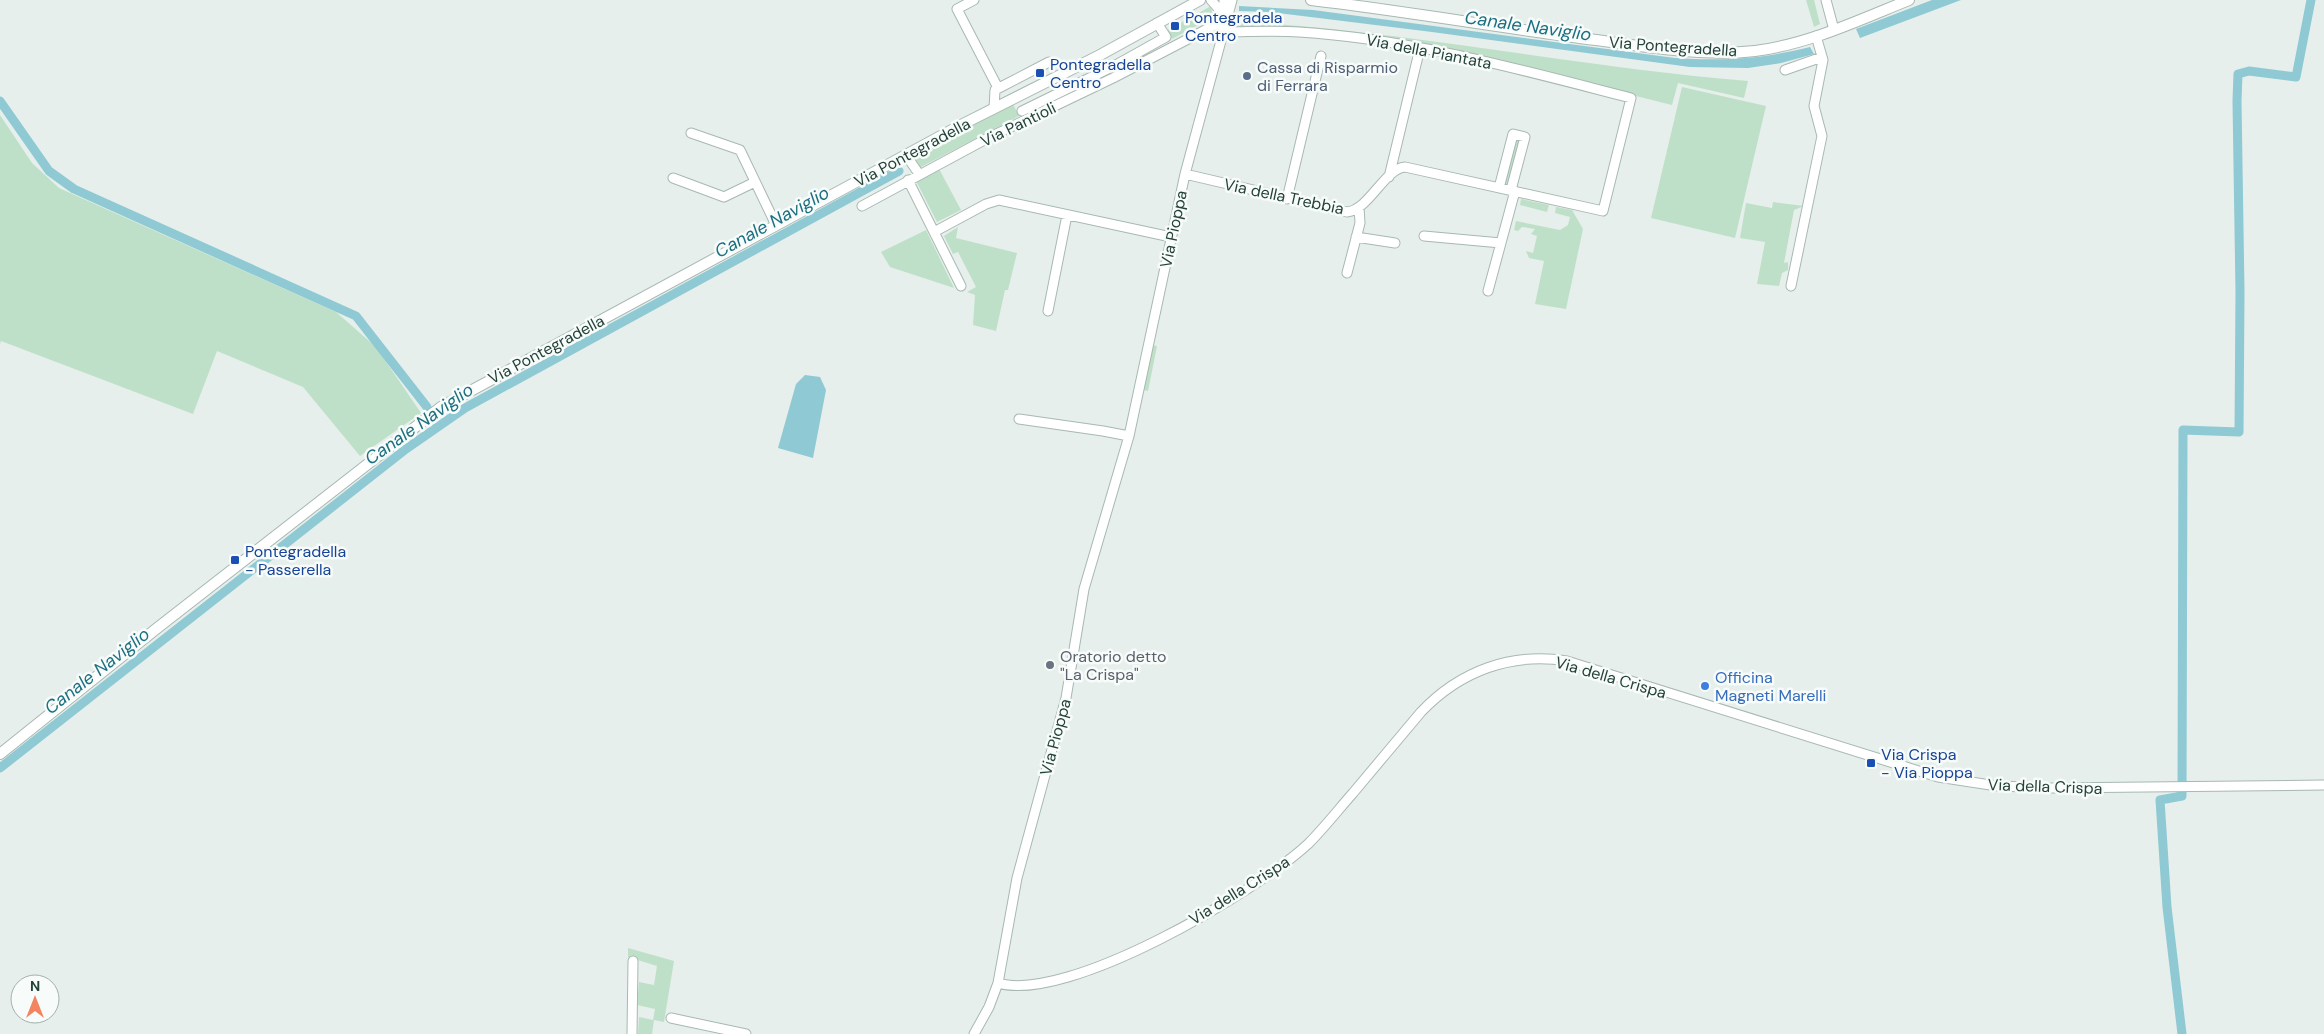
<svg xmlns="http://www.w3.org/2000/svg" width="2324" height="1034" viewBox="0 0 2324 1034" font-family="'DM Sans',sans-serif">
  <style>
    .green { fill: #bfe0c8 }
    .water { fill: #8ec9d4 }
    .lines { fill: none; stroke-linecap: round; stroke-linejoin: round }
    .canal { stroke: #8ec9d4; stroke-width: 9 }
    .minor-casing { stroke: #a8b8b2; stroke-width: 11 }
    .tertiary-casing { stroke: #a8b8b2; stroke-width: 12 }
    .minor { stroke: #fff; stroke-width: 9 }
    .tertiary { stroke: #fff; stroke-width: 10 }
    .transit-dot { fill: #1a4fb4; stroke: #f7fbf9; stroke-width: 2 }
    .service-dot { fill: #5c6f8a; stroke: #f7fbf9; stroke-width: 2 }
    .worship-dot { fill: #6b7280; stroke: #f7fbf9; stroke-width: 2 }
    .shop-dot { fill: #3f7fe0; stroke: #f7fbf9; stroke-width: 2 }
    .labels { text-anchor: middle; stroke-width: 5; stroke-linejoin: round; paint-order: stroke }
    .transit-label { font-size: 16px; fill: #164399; stroke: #f7fbf9; text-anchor: start }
    .street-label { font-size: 16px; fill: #24423a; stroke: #f7fbf9 }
    .service-label { font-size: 16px; fill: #4e5e75; stroke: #f7fbf9; text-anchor: start }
    .worship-label { font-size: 16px; fill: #5b616d; stroke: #f7fbf9; text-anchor: start }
    .shop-label { font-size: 16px; fill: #366cbe; stroke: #f7fbf9; text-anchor: start }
    .water-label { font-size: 18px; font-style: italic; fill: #1c6f80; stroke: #f7fbf9 }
  </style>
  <rect width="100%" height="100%" fill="#e6efeb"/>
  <!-- green -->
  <path class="green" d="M 1806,0 L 1814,0 L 1820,24 L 1814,27 Z
    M 1211,6 L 1213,17 L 1172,39 L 1166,31 Z
    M 1230,21 C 1404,30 1574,67 1748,81 L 1744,98 L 1678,83 L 1672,105 L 1434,46 L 1225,30 Z
    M 1682,87 L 1766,106 L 1735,238 L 1651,218 Z
    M 1013,104 L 1019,116 L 919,168 L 914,156 L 965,127 Z
    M 0,115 L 32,163 L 59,188 L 336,312 L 376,347 L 421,413 L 360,456 L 303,387 L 217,351 L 193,414 L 1,341 L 0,344 Z
    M 1515,138 L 1522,140 L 1510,185 L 1503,183 Z
    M 938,167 L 961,210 L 937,222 L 915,179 Z
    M 1521,199 L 1549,205 L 1547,212 L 1520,205 Z
    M 1773,202 L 1804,206 L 1794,210 L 1784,263 L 1788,262 L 1788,270 L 1782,273 L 1779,286 L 1757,284 L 1765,242 L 1740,238 L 1746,203 L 1772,208 Z
    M 1556,207 L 1572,210 L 1583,229 L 1566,309 L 1535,304 L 1544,261 L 1529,258 L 1526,251 L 1533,253 L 1537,236 L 1531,234 L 1535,229 L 1522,227 L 1518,231 L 1514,230 L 1516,221 L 1560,230 L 1568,225 L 1570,217 L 1555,213 Z
    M 958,227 L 956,238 L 1017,253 L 1008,290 L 1005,290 L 996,331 L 973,325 L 975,295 L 967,292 L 976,287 L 958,252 L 953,254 L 944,236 Z
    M 926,230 L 954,288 L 890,267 L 881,252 Z
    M 1152,345 L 1157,346 L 1148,391 L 1143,390 Z
    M 628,948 L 674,961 L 664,1022 L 654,1020 L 652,1034 L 638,1034 L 639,1017 L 653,1020 L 655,1009 L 637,1005 L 639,982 L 654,985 L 657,966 L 628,957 Z"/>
  <!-- water -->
  <path class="water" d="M 1932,0 L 1961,0 L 1860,38 L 1856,29 Z
    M 1239,6 L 1313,10 L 1675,58 C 1724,61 1762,59 1810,47 L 1814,54 L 1781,63 L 1748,68 L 1690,67 L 1432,32 L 1270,12 L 1239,11 Z
    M 805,375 L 820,377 L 826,390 L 813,458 L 778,448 L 796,384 Z"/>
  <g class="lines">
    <!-- canal -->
    <path class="canal" d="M 0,101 L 49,171 L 74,189 L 356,316 L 427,407
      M 0,768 L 406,449 L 465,408 L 899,171
      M 2182,1034 L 2167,907 L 2160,800 L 2182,796 L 2183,430 L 2239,432 L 2240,292 L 2237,101 L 2238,74 L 2249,71 L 2296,77 L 2311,0"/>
    <!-- minor casing -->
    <g class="minor-casing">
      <path id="minor" d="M 974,0 L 957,9 L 998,88
        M 1211,0 L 1218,8 L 1225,23
        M 1224,0 L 1224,17
        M 1826,0 L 1834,30
        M 1785,70 L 1822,57
        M 994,108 L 995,90 L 1049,62
        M 1022,111 L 1114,66 L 1166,37 L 1157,23
        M 691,133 L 740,150 L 776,225
        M 906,155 L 919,174
        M 1185,174 L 1347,212 C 1370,209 1384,169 1405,167 L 1603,211 L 1631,98 C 1522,70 1412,39 1299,32 C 1273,30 1248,32 1222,32
        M 1389,177 L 1420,48
        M 673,178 L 724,197 L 755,182
        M 908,180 L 961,286
        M 1499,188 L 1513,134 L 1525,137 L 1511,190
        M 1287,199 L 1321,56
        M 862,206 L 988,138 L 1113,78 L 1215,25 L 1225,23
        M 934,232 L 986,204 L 999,200 L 1171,237
        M 1424,236 L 1501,243
        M 1356,237 L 1395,243
        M 1347,273 L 1360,223 L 1359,207
        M 1791,286 L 1822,136 L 1814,106 L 1823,60 L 1816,36
        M 1488,291 L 1515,191
        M 1048,311 L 1067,215
        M 1019,419 L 1103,431 L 1129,436
        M 998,983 C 1067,1004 1256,892 1308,844 C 1324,828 1338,810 1353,793 C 1376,766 1398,739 1421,712 C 1460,671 1511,652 1567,661 L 1938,777 L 1997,786 L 2051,788 L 2324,785
        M 671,1018 L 746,1034
        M 632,1034 L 633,961
        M 974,1034 L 989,1007 L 998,983 L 1017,878 L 1066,698 L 1084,589 L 1129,436 L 1185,174 L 1232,0"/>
    </g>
    <!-- tertiary casing -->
    <g class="tertiary-casing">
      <path id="tertiary" d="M 1311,0 C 1406,11 1501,28 1596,40 C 1648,47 1703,57 1755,51 C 1809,44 1859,20 1909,0
        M 0,754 L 156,629 L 441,407 L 963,124 L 1100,55 L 1200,0"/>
    </g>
    <!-- minor -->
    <use href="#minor" class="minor"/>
    <!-- tertiary -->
    <use href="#tertiary" class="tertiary"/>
  </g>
  <!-- markers -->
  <g class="transit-dot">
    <rect x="1170" y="21" width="10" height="10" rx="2.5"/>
    <rect x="1035" y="68" width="10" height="10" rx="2.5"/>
    <rect x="230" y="555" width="10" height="10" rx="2.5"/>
    <rect x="1866" y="758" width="10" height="10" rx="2.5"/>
  </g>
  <circle class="service-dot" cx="1247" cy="76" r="5"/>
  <circle class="worship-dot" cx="1050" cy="665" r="5"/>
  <circle class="shop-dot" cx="1705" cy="686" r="5"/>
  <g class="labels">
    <!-- transit labels -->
    <g class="transit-label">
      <text x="1185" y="23">Pontegradela<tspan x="1185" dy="18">Centro</tspan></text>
      <text x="1050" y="70">Pontegradella<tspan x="1050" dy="18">Centro</tspan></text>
      <text x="245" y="557">Pontegradella<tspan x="245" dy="18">- Passerella</tspan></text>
      <text x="1881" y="760">Via Crispa<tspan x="1881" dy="18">- Via Pioppa</tspan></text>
    </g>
    <!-- street labels -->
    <g class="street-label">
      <text transform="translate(1673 46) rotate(4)" y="6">Via Pontegradella</text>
      <text transform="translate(1429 51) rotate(11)" y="6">Via della Piantata</text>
      <text transform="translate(1018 124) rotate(-26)" y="6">Via Pantioli</text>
      <text transform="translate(912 152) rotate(-28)" y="6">Via Pontegradella</text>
      <text transform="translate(1284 196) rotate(12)" y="6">Via della Trebbia</text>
      <text transform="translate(1173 229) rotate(-78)" y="6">Via Pioppa</text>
      <text transform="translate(546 349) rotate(-28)" y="6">Via Pontegradella</text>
      <text transform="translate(1611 677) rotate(16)" y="6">Via della Crispa</text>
      <text transform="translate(1055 737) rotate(-75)" y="6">Via Pioppa</text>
      <text transform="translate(2045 786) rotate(2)" y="6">Via della Crispa</text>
      <text transform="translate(1239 890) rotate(-32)" y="6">Via della Crispa</text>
    </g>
    <!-- service labels -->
    <g class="service-label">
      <text x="1257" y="73">Cassa di Risparmio<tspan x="1257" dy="18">di Ferrara</tspan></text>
    </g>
    <!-- worship labels -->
    <g class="worship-label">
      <text x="1060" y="662">Oratorio detto<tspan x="1060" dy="18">"La Crispa"</tspan></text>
    </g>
    <!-- shop labels -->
    <g class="shop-label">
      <text x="1715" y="683">Officina<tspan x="1715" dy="18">Magneti Marelli</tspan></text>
    </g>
    <!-- water labels -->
    <g class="water-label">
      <text transform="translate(1528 26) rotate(8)" y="6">Canale Naviglio</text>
      <text transform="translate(772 222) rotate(-29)" y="6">Canale Naviglio</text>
      <text transform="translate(419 424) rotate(-35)" y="6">Canale Naviglio</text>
      <text transform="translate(97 671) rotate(-38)" y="6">Canale Naviglio</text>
    </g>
  </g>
  <!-- north arrow -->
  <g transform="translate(35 999)"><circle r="24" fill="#f7fbf9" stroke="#a3b1ad"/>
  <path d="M0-4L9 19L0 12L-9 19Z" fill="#f4845f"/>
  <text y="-8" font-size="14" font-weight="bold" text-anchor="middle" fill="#24423a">N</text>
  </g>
</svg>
